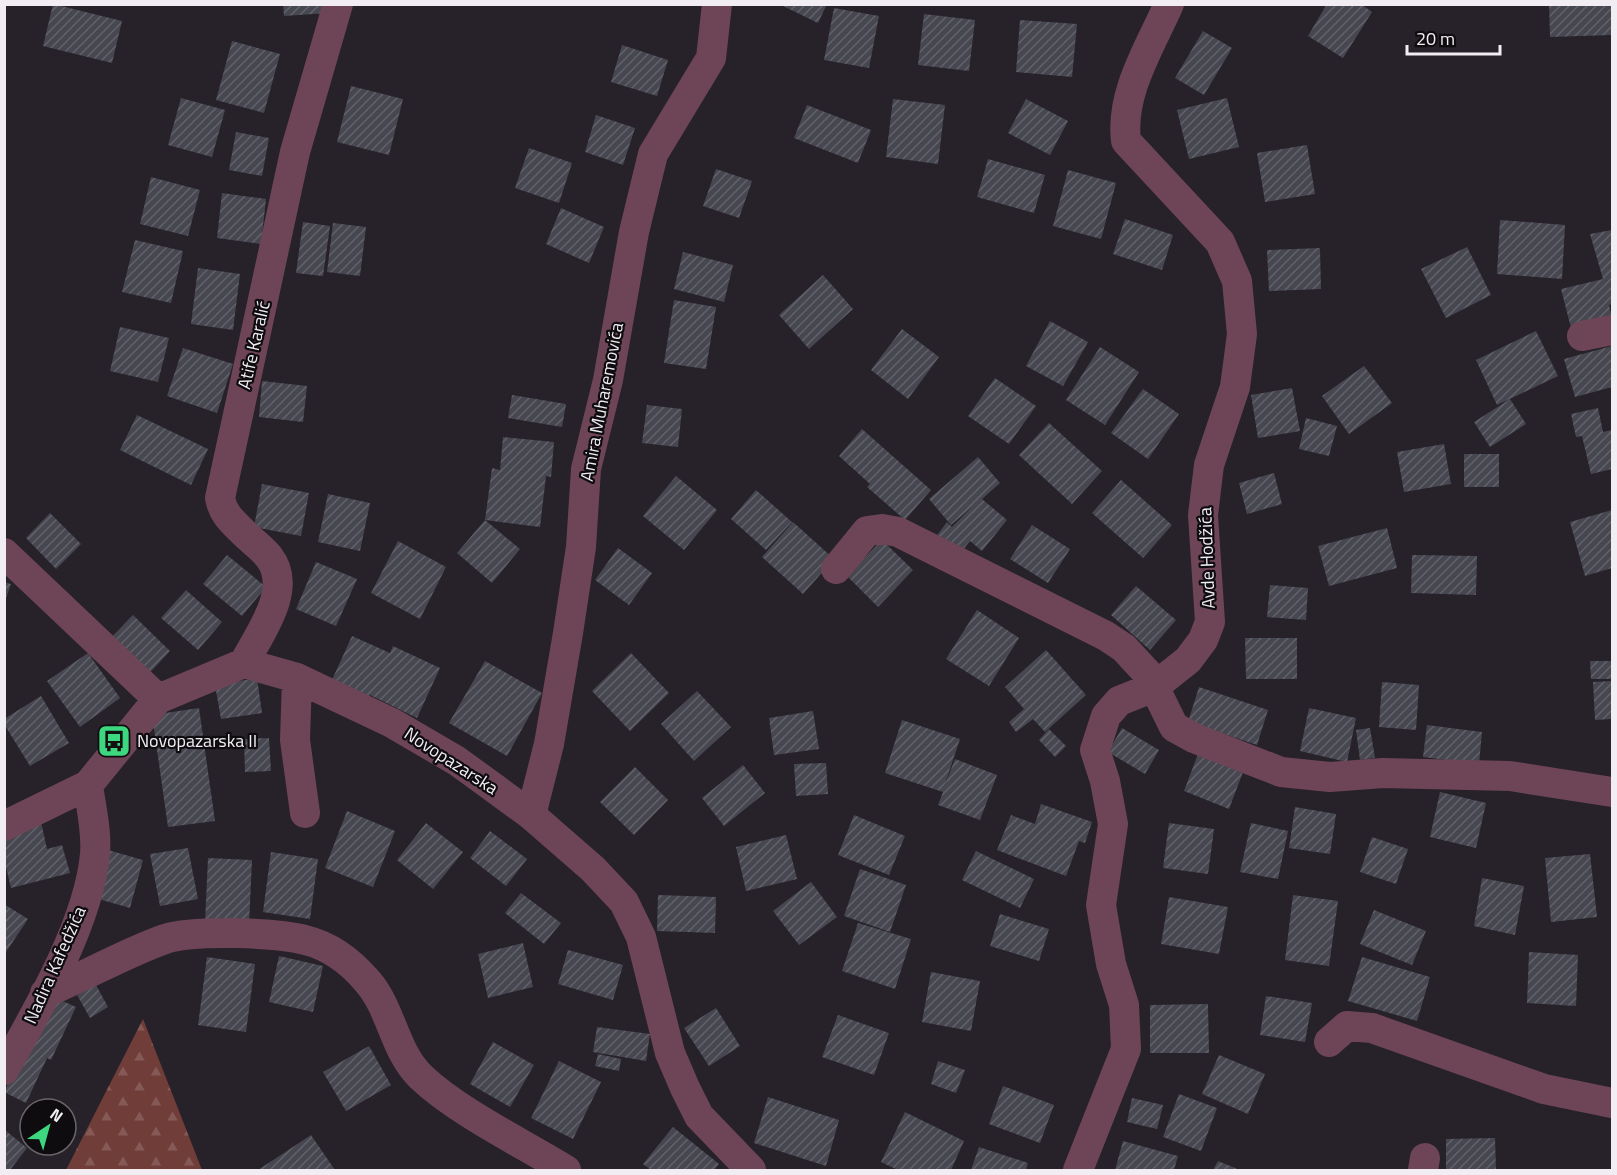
<svg xmlns="http://www.w3.org/2000/svg" width="1617" height="1175" viewBox="0 0 1617 1175" font-family="'Titillium Web',sans-serif">
  <style>
    .forest { fill: url(#forest-firs) }
    .building { fill: url(#building-hatch) }
    .lines { fill: none; stroke-linecap: round; stroke-linejoin: round }
    .minor { stroke: #6d4557; stroke-width: 30 }
    .labels { text-anchor: middle; stroke-width: 4.5; stroke-linejoin: round; paint-order: stroke }
    .street-label { font-size: 18px; fill: #f1edf2; stroke: #0e0c0f }
    .poi-label { font-size: 18px; fill: #f1edf2; stroke: #0e0c0f; text-anchor: start }
  </style>
  <defs>
    <pattern id="forest-firs" width="22" height="20" patternUnits="userSpaceOnUse" patternTransform="scale(1.5)"><rect width="22" height="20" fill="#703d39"/><path d="M5 1l3.5 6h-7zM16 11l3.5 6h-7z" fill="#855956"/></pattern>
    <pattern id="building-hatch" width="6" height="6" patternUnits="userSpaceOnUse" patternTransform="scale(1.5)"><rect width="6" height="6" fill="#474751"/><path d="M-1 1l2-2M0 6l6-6M5 7l2-2" fill="none" stroke="#62626a"/></pattern>
  </defs>
  <rect width="100%" height="100%" fill="#272129"/>
  <!-- forest -->
  <path class="forest" d="M 143,1019 L 202,1170 L 66,1170 Z"/>
  <!-- building -->
  <path class="building" d="M 53,4 L 122,21 L 112,63 L 43,46 Z
    M 283,4 L 328,4 L 328,13 L 284,16 Z
    M 779,4 L 827,4 L 818,23 Z
    M 1327,4 L 1361,4 L 1372,12 L 1343,58 L 1308,36 Z
    M 1549,4 L 1612,4 L 1612,35 L 1550,37 Z
    M 834,8 L 879,16 L 869,68 L 824,60 Z
    M 924,14 L 975,20 L 969,71 L 918,65 Z
    M 1020,20 L 1077,24 L 1072,77 L 1016,72 Z
    M 1203,31 L 1232,48 L 1204,95 L 1175,78 Z
    M 232,41 L 280,54 L 264,113 L 216,100 Z
    M 622,45 L 668,60 L 657,96 L 611,82 Z
    M 351,86 L 403,99 L 389,155 L 337,142 Z
    M 181,98 L 225,110 L 212,157 L 168,145 Z
    M 1227,98 L 1239,147 L 1189,159 L 1177,110 Z
    M 893,99 L 945,105 L 938,164 L 886,157 Z
    M 1026,99 L 1068,121 L 1050,155 L 1008,133 Z
    M 807,105 L 871,130 L 858,163 L 794,138 Z
    M 596,115 L 635,128 L 623,165 L 585,152 Z
    M 236,132 L 269,138 L 262,176 L 229,170 Z
    M 1307,145 L 1315,194 L 1265,202 L 1257,153 Z
    M 529,148 L 572,163 L 559,203 L 515,188 Z
    M 988,159 L 1045,175 L 1034,213 L 977,197 Z
    M 716,169 L 752,181 L 739,218 L 703,206 Z
    M 1068,170 L 1116,183 L 1101,239 L 1053,226 Z
    M 151,177 L 200,190 L 188,236 L 140,224 Z
    M 222,193 L 266,199 L 261,244 L 217,238 Z
    M 561,208 L 604,227 L 589,263 L 546,244 Z
    M 1125,219 L 1173,235 L 1162,270 L 1113,254 Z
    M 1500,220 L 1565,225 L 1562,279 L 1497,274 Z
    M 303,222 L 330,226 L 323,276 L 296,273 Z
    M 333,223 L 366,227 L 360,276 L 327,272 Z
    M 1612,230 L 1612,304 L 1609,305 L 1612,318 L 1571,328 L 1561,289 L 1603,279 L 1590,234 Z
    M 135,240 L 183,251 L 171,303 L 122,292 Z
    M 1467,247 L 1491,295 L 1446,318 L 1421,269 Z
    M 1320,248 L 1321,289 L 1269,291 L 1267,250 Z
    M 683,252 L 733,265 L 724,302 L 674,289 Z
    M 198,268 L 240,274 L 233,330 L 191,324 Z
    M 823,275 L 853,309 L 809,349 L 779,315 Z
    M 674,300 L 716,307 L 706,369 L 664,363 Z
    M 1050,321 L 1088,342 L 1063,386 L 1026,366 Z
    M 120,327 L 169,338 L 158,382 L 110,371 Z
    M 902,329 L 939,357 L 908,399 L 871,370 Z
    M 1536,331 L 1558,376 L 1497,405 L 1476,360 Z
    M 1612,346 L 1612,387 L 1575,397 L 1564,359 Z
    M 1100,347 L 1139,372 L 1105,425 L 1066,400 Z
    M 183,348 L 233,364 L 217,413 L 167,396 Z
    M 1364,366 L 1392,403 L 1349,434 L 1322,396 Z
    M 995,378 L 1036,406 L 1009,444 L 968,416 Z
    M 262,381 L 307,386 L 303,422 L 259,417 Z
    M 1292,388 L 1300,431 L 1258,438 L 1251,395 Z
    M 1143,389 L 1179,414 L 1148,459 L 1111,433 Z
    M 512,395 L 566,404 L 562,427 L 508,418 Z
    M 1510,399 L 1526,424 L 1490,447 L 1474,422 Z
    M 647,405 L 682,409 L 678,447 L 642,443 Z
    M 1598,408 L 1603,432 L 1612,430 L 1612,469 L 1591,474 L 1582,436 L 1576,437 L 1571,414 Z
    M 137,415 L 208,449 L 191,485 L 120,450 Z
    M 1306,418 L 1337,426 L 1329,456 L 1299,449 Z
    M 1049,423 L 1102,471 L 1072,504 L 1019,455 Z
    M 862,429 L 931,490 L 905,520 L 867,487 L 870,484 L 839,456 Z
    M 503,437 L 554,442 L 551,477 L 546,476 L 540,527 L 485,520 L 492,468 L 500,470 Z
    M 1444,444 L 1451,484 L 1404,492 L 1397,452 Z
    M 1464,454 L 1499,454 L 1499,487 L 1464,487 Z
    M 978,457 L 1000,483 L 982,499 L 1007,520 L 982,551 L 970,541 L 959,555 L 935,538 L 947,522 L 952,527 L 972,507 L 951,525 L 929,499 Z
    M 1274,473 L 1282,504 L 1247,514 L 1239,483 Z
    M 676,476 L 717,510 L 684,550 L 643,516 Z
    M 1121,480 L 1172,525 L 1143,558 L 1092,513 Z
    M 262,484 L 309,493 L 301,536 L 254,527 Z
    M 756,490 L 792,522 L 766,550 L 731,519 Z
    M 328,494 L 370,503 L 360,551 L 318,542 Z
    M 1612,510 L 1612,568 L 1585,576 L 1570,522 Z
    M 50,513 L 81,544 L 56,569 L 26,538 Z
    M 485,520 L 520,549 L 492,583 L 457,553 Z
    M 793,522 L 834,559 L 803,594 L 762,557 Z
    M 1032,525 L 1070,549 L 1048,583 L 1010,559 Z
    M 1387,528 L 1397,568 L 1329,586 L 1318,546 Z
    M 882,540 L 913,570 L 878,607 L 847,576 Z
    M 398,541 L 446,567 L 420,619 L 371,593 Z
    M 618,548 L 652,573 L 629,605 L 595,580 Z
    M 227,555 L 266,587 L 242,616 L 203,584 Z
    M 1412,555 L 1477,556 L 1476,595 L 1411,593 Z
    M 316,562 L 357,579 L 336,626 L 296,609 Z
    M 4,582 L 11,584 L 5,601 L 4,601 Z
    M 1270,585 L 1308,588 L 1306,620 L 1267,617 Z
    M 1136,586 L 1176,620 L 1150,650 L 1111,615 Z
    M 186,590 L 222,622 L 198,650 L 161,618 Z
    M 977,610 L 1019,638 L 989,686 L 946,659 Z
    M 133,615 L 170,651 L 144,679 L 106,643 Z
    M 352,636 L 390,653 L 393,646 L 440,668 L 417,718 L 370,695 L 368,699 L 331,682 Z
    M 1245,638 L 1297,638 L 1297,679 L 1246,679 Z
    M 1046,650 L 1086,695 L 1045,732 L 1033,719 L 1016,732 L 1009,722 L 1024,709 L 1005,687 Z
    M 88,653 L 120,698 L 80,727 L 47,681 Z
    M 631,653 L 669,693 L 630,731 L 592,691 Z
    M 485,661 L 542,693 L 507,756 L 449,723 Z
    M 1590,661 L 1612,661 L 1612,679 L 1591,679 Z
    M 257,678 L 262,713 L 221,719 L 215,685 Z
    M 1612,681 L 1612,719 L 1595,720 L 1593,682 Z
    M 1382,682 L 1419,685 L 1416,730 L 1379,727 Z
    M 1199,687 L 1268,710 L 1257,745 L 1188,722 Z
    M 697,691 L 731,727 L 694,761 L 661,724 Z
    M 41,696 L 69,743 L 30,766 L 4,724 L 4,719 Z
    M 199,708 L 215,821 L 168,827 L 152,715 Z
    M 1309,708 L 1356,718 L 1347,762 L 1300,751 Z
    M 813,711 L 819,749 L 774,755 L 769,718 Z
    M 902,720 L 960,739 L 944,787 L 955,759 L 997,775 L 980,820 L 938,805 L 943,792 L 885,773 Z
    M 1427,725 L 1482,732 L 1479,764 L 1423,757 Z
    M 1122,728 L 1159,750 L 1145,774 L 1108,752 Z
    M 1370,728 L 1375,758 L 1360,760 L 1356,730 Z
    M 1049,729 L 1066,746 L 1055,757 L 1039,740 Z
    M 269,738 L 271,771 L 245,772 L 244,739 Z
    M 1198,754 L 1243,772 L 1229,809 L 1184,791 Z
    M 826,763 L 828,794 L 796,796 L 794,764 Z
    M 743,765 L 765,793 L 724,826 L 702,798 Z
    M 635,767 L 668,800 L 634,835 L 600,802 Z
    M 1440,792 L 1486,803 L 1476,848 L 1430,837 Z
    M 1041,804 L 1092,822 L 1085,843 L 1079,841 L 1066,876 L 997,850 L 1011,815 L 1035,824 Z
    M 1295,807 L 1336,814 L 1330,854 L 1289,848 Z
    M 347,811 L 395,831 L 373,887 L 325,868 Z
    M 854,815 L 905,836 L 889,875 L 838,855 Z
    M 41,822 L 47,849 L 62,845 L 70,873 L 11,888 L 4,859 L 4,831 Z
    M 426,823 L 463,852 L 433,889 L 397,860 Z
    M 1169,823 L 1214,829 L 1208,874 L 1163,868 Z
    M 1251,823 L 1288,831 L 1278,879 L 1240,872 Z
    M 490,831 L 527,859 L 506,886 L 470,858 Z
    M 786,835 L 797,879 L 746,891 L 736,847 Z
    M 1372,837 L 1408,849 L 1396,884 L 1360,872 Z
    M 188,848 L 198,899 L 160,906 L 150,854 Z
    M 108,850 L 143,860 L 130,908 L 95,898 Z
    M 976,851 L 1034,879 L 1020,908 L 962,880 Z
    M 271,852 L 318,859 L 310,919 L 263,912 Z
    M 1590,854 L 1597,917 L 1551,922 L 1545,858 Z
    M 208,858 L 252,860 L 249,924 L 205,922 Z
    M 860,869 L 906,885 L 890,932 L 844,916 Z
    M 1482,878 L 1524,886 L 1515,935 L 1474,926 Z
    M 811,882 L 837,917 L 799,945 L 773,911 Z
    M 521,893 L 561,923 L 544,944 L 505,913 Z
    M 658,895 L 716,897 L 715,933 L 657,931 Z
    M 1293,895 L 1338,901 L 1329,966 L 1285,960 Z
    M 1169,897 L 1228,907 L 1219,954 L 1161,944 Z
    M 4,904 L 28,919 L 4,955 Z
    M 1374,910 L 1426,931 L 1412,965 L 1360,944 Z
    M 1000,914 L 1049,929 L 1039,961 L 990,946 Z
    M 858,923 L 911,939 L 895,989 L 842,971 Z
    M 523,943 L 533,987 L 488,998 L 478,954 Z
    M 568,950 L 623,965 L 613,1000 L 558,984 Z
    M 1529,952 L 1578,955 L 1576,1006 L 1527,1003 Z
    M 279,956 L 323,966 L 313,1012 L 269,1002 Z
    M 207,957 L 255,964 L 246,1032 L 198,1025 Z
    M 1362,957 L 1430,977 L 1417,1021 L 1348,1001 Z
    M 931,972 L 980,981 L 971,1031 L 922,1022 Z
    M 96,985 L 108,1007 L 90,1018 L 77,995 Z
    M 1266,996 L 1312,1003 L 1305,1042 L 1260,1035 Z
    M 54,997 L 76,1007 L 51,1060 L 47,1058 L 26,1103 L 4,1092 L 38,1019 Z
    M 1208,1004 L 1209,1053 L 1150,1053 L 1150,1005 Z
    M 716,1008 L 740,1046 L 709,1066 L 684,1028 Z
    M 838,1015 L 889,1033 L 874,1075 L 822,1057 Z
    M 597,1027 L 650,1034 L 646,1061 L 593,1052 Z
    M 493,1042 L 534,1065 L 510,1107 L 470,1084 Z
    M 369,1046 L 391,1085 L 346,1111 L 323,1072 Z
    M 598,1054 L 621,1059 L 619,1071 L 595,1066 Z
    M 1219,1055 L 1265,1074 L 1248,1114 L 1202,1094 Z
    M 559,1061 L 601,1082 L 573,1139 L 531,1118 Z
    M 938,1061 L 965,1070 L 956,1093 L 931,1084 Z
    M 1003,1086 L 1054,1105 L 1040,1143 L 989,1124 Z
    M 1179,1094 L 1217,1108 L 1201,1151 L 1163,1137 Z
    M 768,1097 L 839,1120 L 826,1166 L 754,1143 Z
    M 1132,1098 L 1163,1105 L 1157,1129 L 1127,1122 Z
    M 905,1112 L 964,1141 L 951,1170 L 898,1170 L 881,1162 Z
    M 673,1127 L 719,1164 L 714,1170 L 651,1170 L 643,1164 Z
    M 5,1130 L 27,1148 L 10,1170 L 5,1170 Z
    M 311,1135 L 335,1170 L 258,1170 Z
    M 1495,1138 L 1496,1170 L 1446,1170 L 1446,1139 Z
    M 1123,1141 L 1178,1156 L 1174,1170 L 1115,1170 Z
    M 979,1147 L 1028,1163 L 1026,1170 L 971,1170 Z
    M 1218,1161 L 1240,1170 L 1213,1170 Z"/>
  <g class="lines">
    <!-- minor -->
    <path class="minor" d="M 1582,336 L 1612,330
      M 4,553 L 158,699
      M 836,569 L 867,531 L 882,529 L 898,532 L 1106,636 L 1124,648 L 1148,674 L 1174,727 L 1194,738 L 1281,772 L 1330,777 L 1383,773 L 1510,776 L 1612,792
      M 244,663 C 259,634 294,589 269,557 C 263,549 253,542 246,535 C 234,523 223,515 220,498 L 295,152 L 338,4
      M 297,678 L 295,740 L 305,813
      M 531,815 L 549,744 L 568,633 L 581,547 L 586,469 L 608,380 L 634,232 L 653,154 L 711,58 L 717,4
      M 4,826 L 88,785 L 158,699 L 244,663 L 297,678 L 392,723 L 457,761 L 531,815 L 593,869 L 624,902 L 641,937 L 670,1053 L 685,1088 L 699,1116 L 751,1170
      M 45,993 C 86,976 123,954 165,939 C 193,930 276,932 305,940 C 330,946 352,963 368,982 C 392,1010 394,1051 421,1077 C 458,1112 522,1143 566,1170
      M 1329,1042 L 1347,1026 L 1372,1028 L 1544,1089 L 1612,1103
      M 4,1070 C 38,1010 89,922 95,854 C 97,831 91,808 88,785
      M 1078,1170 L 1126,1049 L 1124,1005 L 1111,964 L 1101,905 L 1113,824 L 1105,781 L 1095,750 L 1106,716 L 1119,701 L 1154,687 L 1188,660 L 1203,640 L 1210,622 L 1203,515 L 1209,465 L 1235,387 L 1242,334 L 1237,281 L 1220,242 L 1126,141 C 1120,93 1150,47 1169,4
      M 1423,1170 L 1425,1158"/>
  </g>
  <!-- icons -->
  <defs>
    <g id="bus-square" transform="scale(1.725)"><rect x="-9" y="-9" width="18" height="18" rx="4" fill="#3cd77e" stroke="#0e0c0f"/><path d="M-5-6H5V4H4V6H2V4H-2V6H-4V4H-5ZM-3.5-4V0h7V-4ZM-3.5 1.2v1.5H-2V1.2ZM2 1.2v1.5H3.5V1.2Z" fill="#111"/></g>
  </defs>
  <g fill-rule="evenodd">
    <use href="#bus-square" x="114" y="741"/>
  </g>
  <g class="labels">
    <!-- street labels -->
    <g class="street-label">
      <text transform="translate(254 345) rotate(-77)" y="6">Atife Karalić</text>
      <text transform="translate(602 402) rotate(-79)" y="6">Amira Muharemovića</text>
      <text transform="translate(1207 558) rotate(-92)" y="6">Avde Hodžića</text>
      <text transform="translate(451 761) rotate(33)" y="6">Novopazarska</text>
      <text transform="translate(55 965) rotate(-66)" y="6">Nadira Kafedžića</text>
    </g>
    <!-- poi labels -->
    <g class="poi-label">
      <text x="137" y="747">Novopazarska II</text>
    </g>
  </g>
  <!-- border -->
  <rect width="1617" height="1175" fill="none" stroke="#f1edf2" stroke-width="12"/>
  <!-- north arrow -->
  <g transform="translate(48 1127) rotate(36)"><circle r="28" fill="#0e0c0f" stroke="#69666a" stroke-width="1.5"/>
  <path d="M0-4.5L10 22L0 15L-10 22Z" fill="#3cd77e"/>
  <text y="-9" font-size="16" font-weight="bold" text-anchor="middle" fill="#f1edf2">N</text>
  </g>
  <!-- scale -->
  <path d="M1407 45v9h93v-9" fill="none" stroke="#f1edf2" stroke-width="3"/>
  <text x="1416" y="45" font-size="18" fill="#f1edf2" stroke="#0e0c0f" stroke-width="4.5" paint-order="stroke">20 m</text>
</svg>
